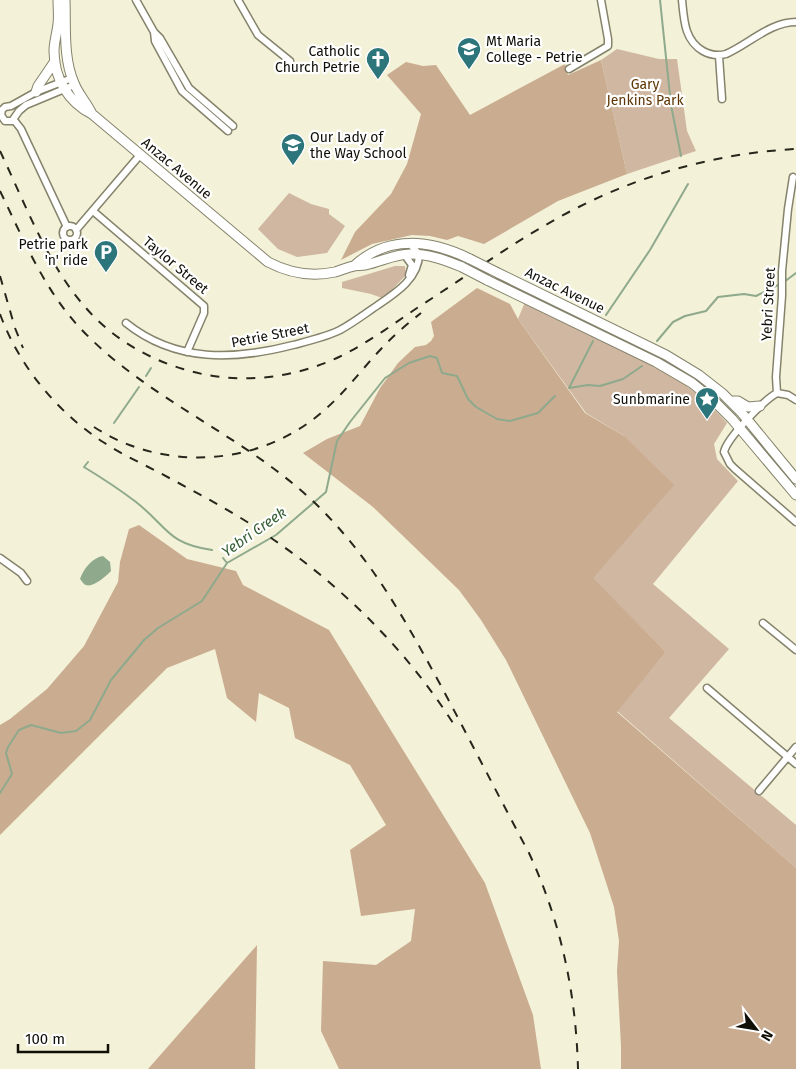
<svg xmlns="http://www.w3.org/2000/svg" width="796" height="1069" viewBox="0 0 796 1069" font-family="'Fira Sans',sans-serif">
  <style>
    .green { fill: #d0b7a1 }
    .forest { fill: #caac91 }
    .water { fill: #8ea98c }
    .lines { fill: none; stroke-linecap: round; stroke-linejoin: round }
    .stream { stroke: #8ea98c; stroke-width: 2 }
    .minor-casing { stroke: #85836c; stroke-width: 9 }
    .highway-casing { stroke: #85836c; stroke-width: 11 }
    .minor { stroke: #fff; stroke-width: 6 }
    .highway { stroke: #fff; stroke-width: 9 }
    .rail { stroke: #27261c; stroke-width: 2; stroke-dasharray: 9 9; stroke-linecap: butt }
    .highway-bridge-casing { stroke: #85836c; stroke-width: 11; stroke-linecap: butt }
    .highway-bridge { stroke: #fff; stroke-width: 9 }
    .labels { text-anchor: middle; stroke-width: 4.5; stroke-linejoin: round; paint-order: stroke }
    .poi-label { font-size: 14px; fill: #100f07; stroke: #fff; text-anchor: end }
    .park-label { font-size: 14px; fill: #5e3504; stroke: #fff }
    .street-label { font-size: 14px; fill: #100f07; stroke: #fff }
    .water-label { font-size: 15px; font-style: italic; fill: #386136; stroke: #fff }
  </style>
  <rect width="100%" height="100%" fill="#f3f1d7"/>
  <!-- green -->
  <path class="green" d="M 617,49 L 659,59 L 677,59 L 687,131 L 696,151 L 627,174 L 601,60 Z
    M 289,193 L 311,204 L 329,209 L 329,214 L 345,226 L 327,253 L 297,257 L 278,249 L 258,229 Z
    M 395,266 L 405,266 L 406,275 L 389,293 L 382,298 L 371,294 L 342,288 L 342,282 Z
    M 525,302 L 678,379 L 709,404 L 727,423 L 714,444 L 717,459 L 738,481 L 653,584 L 729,649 L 669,718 L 796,825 L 796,868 L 617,711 L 666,652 L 592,578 L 624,436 L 586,413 L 518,319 Z"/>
  <!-- forest -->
  <path class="forest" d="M 601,60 L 627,174 L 558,201 L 484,244 L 458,236 L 447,240 L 430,236 L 412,235 L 372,244 L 341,260 L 355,232 L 391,194 L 407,164 L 421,114 L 387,75 L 406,62 L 423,66 L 436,65 L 470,115 L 565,64 L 568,75 Z
    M 477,288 L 510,304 L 518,319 L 585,413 L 624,436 L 674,485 L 593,578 L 666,652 L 617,712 L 796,868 L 796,1069 L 621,1069 L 621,1046 L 617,971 L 619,941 L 614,907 L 590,833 L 506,660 L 481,620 L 459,590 L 373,507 L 303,453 L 327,439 L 360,426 L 380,388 L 398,363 L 415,347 L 426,345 L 431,341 L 434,336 L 431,322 Z
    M 139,525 L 187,559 L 236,571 L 243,585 L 329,630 L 485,883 L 533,1015 L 541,1069 L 339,1069 L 321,1031 L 323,961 L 376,965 L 411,941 L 415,909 L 361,916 L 350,850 L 386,825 L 350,765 L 295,738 L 289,708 L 259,693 L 256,722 L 227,698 L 215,649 L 167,668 L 0,835 L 0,725 L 10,719 L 47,689 L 84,646 L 118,582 L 120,562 L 129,529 Z
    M 257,945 L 255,1069 L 148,1069 Z"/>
  <!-- water -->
  <path class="water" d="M 103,556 L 110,562 L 111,571 C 106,576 93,588 86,585 C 84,585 81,580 80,579 C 84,568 92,558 103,556 Z"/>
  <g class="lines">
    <!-- stream -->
    <path class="stream" d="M 660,0 L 671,105 L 681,156
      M 784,282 L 796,273
      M 606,315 L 650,250 L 688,184
      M 657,341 L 673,322 L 685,316 L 706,311 L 718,297 L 744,294 L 756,296 L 780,284
      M 146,376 L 151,368
      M 569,388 L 588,385 L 600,386 L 623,379 L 642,366
      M 569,388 L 593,341
      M 114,423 L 139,387
      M 88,462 L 84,467 C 102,478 119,489 136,502 C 167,526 167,544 212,550
      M 223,558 L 227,563
      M 0,793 L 12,774 L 6,753 L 8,747 L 19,730 L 31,725 L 61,733 L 76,731 L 90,720 L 111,680 L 144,640 L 158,628 L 202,601 L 227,563 L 276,535 L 326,492 L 337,441 L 350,422 L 385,378 L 409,363 L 430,356 L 437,358 L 442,373 L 457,376 L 468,399 L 476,407 L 497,419 L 510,421 L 538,413 L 555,396"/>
    <!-- minor casing -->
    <g class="minor-casing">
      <path id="minor" d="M 136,0 L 154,32 L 160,38 L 189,88 L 233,126
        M 238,0 L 258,35 L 290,61
        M 682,0 C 684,19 684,40 703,51 C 710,55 718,56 726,54 C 749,44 770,22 796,22
        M 154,32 L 155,41 L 182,91 L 228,131
        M 719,56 L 722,99
        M 569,69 L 608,46 L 608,39 L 601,0
        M 11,106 L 5,107 L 2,110 L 1,115 L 5,121 L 12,121 L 19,111 L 26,105 L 74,85
        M 11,106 L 36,92 L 72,78
        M 14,120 L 21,129 L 67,227
        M 93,211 L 204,306 L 204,313 L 187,352
        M63 233a7 7 0 1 1 14 0a7 7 0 1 1-14 0Z
        M 76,230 L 140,155
        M 404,254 L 412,265 L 409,275
        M 126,323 C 176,363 235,360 293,345 C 308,341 326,337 340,330 C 353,323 366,313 378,305 C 396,293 419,278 419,254 L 409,243
        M 777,393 L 776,377 L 782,296 L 782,271 L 788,209 L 793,177
        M 777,393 C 764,400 727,438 724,452 L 730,464 L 735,469 L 796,522
        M 777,393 L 788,395 L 796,400
        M 0,558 L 21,573 L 27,581
        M 763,623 L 796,650
        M 707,688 L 796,764
        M 759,791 L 796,747"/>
    </g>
    <!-- highway casing -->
    <g class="highway-casing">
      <path id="highway" d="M 58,0 C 58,8 59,16 58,24 C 57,33 54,42 54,51 C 54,78 68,102 92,114 L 268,262 C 289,273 312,277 335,272 C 342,270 348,267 354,266 C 357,265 362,266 365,265 C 381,262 394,254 410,254 C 429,254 445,260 462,267
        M 65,0 C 66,27 63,58 74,83 C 78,94 87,103 92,114
        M 36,92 L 38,86 L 55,61
        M 354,266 C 388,234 431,240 470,259
        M 498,273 L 666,355 L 699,375 L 722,393 L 741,412 L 796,479
        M 487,280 L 656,362 L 692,383 L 714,401 L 732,419 L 796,495
        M 733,401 L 738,401 L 748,407 L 760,406"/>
    </g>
    <!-- minor -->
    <use href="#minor" class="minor"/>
    <!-- highway -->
    <use href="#highway" class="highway"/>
    <!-- rail -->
    <path class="rail" d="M 0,151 C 24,201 48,266 86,308 C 111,337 146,358 183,369 C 234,385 290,380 339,357 C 366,344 392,325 417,308 C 467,276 516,240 569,212 C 639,175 717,153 796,149
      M 0,191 C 23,238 44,290 81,329 C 151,403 252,438 324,512 C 375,565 405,620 440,684 C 470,740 499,797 529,853 C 561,922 576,993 578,1069
      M 0,276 L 15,328 L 23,348
      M 0,314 C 19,366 57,412 103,442 C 121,454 141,463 160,473 C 199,494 238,514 274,540 C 344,588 407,651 453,723
      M 94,427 C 163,472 258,467 321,413 C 344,394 361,370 381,349 C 393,336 407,324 421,313"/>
    <!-- highway-bridge casing -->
    <g class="highway-bridge-casing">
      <path id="highway-bridge" d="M 470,259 L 498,273
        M 462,267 L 487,280"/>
    </g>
    <!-- highway-bridge -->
    <use href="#highway-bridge" class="highway-bridge"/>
  </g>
  <!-- icons -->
  <defs>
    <g id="school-pin" transform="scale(1.25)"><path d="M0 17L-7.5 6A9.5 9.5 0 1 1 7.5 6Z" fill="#2c757b" stroke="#fff"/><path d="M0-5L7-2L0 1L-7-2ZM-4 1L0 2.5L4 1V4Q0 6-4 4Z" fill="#fff"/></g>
    <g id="church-pin" transform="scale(1.25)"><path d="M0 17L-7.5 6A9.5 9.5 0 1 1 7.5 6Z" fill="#2c757b" stroke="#fff"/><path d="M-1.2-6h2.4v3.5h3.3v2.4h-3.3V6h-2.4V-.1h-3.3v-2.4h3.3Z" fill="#fff"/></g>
    <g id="parking-pin" transform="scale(1.25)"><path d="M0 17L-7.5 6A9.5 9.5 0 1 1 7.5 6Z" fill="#2c757b" stroke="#fff"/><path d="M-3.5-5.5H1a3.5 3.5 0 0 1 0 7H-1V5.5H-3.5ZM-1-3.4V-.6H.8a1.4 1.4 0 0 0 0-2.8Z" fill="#fff"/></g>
    <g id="sight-pin" transform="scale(1.25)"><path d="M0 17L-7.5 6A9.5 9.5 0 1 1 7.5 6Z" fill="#2c757b" stroke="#fff"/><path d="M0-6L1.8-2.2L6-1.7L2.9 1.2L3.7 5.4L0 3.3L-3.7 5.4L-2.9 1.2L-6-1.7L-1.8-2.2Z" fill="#fff"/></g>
  </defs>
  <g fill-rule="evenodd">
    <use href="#school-pin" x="469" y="49"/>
    <use href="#church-pin" x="378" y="59"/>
    <use href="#school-pin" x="293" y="145"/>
    <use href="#parking-pin" x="106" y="252"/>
    <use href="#sight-pin" x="707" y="399"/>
  </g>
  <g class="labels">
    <!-- poi labels -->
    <g class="poi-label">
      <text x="486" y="46" text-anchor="start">Mt Maria<tspan x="486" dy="16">College - Petrie</tspan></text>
      <text x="360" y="56">Catholic<tspan x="360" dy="16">Church Petrie</tspan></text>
      <text x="310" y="142" text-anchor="start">Our Lady of<tspan x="310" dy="16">the Way School</tspan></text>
      <text x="88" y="249">Petrie park<tspan x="88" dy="16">'n' ride</tspan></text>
      <text x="690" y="404">Sunbmarine</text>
    </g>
    <!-- park labels -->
    <g class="park-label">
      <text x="645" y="89">Gary<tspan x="645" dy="16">Jenkins Park</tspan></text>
    </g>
    <!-- street labels -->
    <g class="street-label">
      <text transform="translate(177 168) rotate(40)" y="5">Anzac Avenue</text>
      <text transform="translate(176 265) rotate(40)" y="5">Taylor Street</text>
      <text transform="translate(565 290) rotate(26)" y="5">Anzac Avenue</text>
      <text transform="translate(768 304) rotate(-87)" y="5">Yebri Street</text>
      <text transform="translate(270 335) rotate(-11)" y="5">Petrie Street</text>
    </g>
    <!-- water labels -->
    <g class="water-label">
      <text transform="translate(254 532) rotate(-35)" y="5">Yebri Creek</text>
    </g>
  </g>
  <!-- north arrow -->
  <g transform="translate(756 1029) rotate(121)" stroke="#ffffff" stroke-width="4" paint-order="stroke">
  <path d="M0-4L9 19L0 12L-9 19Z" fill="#100f07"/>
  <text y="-8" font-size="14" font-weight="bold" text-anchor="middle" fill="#100f07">N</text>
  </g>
  <!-- scale -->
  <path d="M18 1044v8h90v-8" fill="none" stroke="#100f07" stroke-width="2.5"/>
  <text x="25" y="1044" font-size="15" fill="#100f07" stroke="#ffffff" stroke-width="4" paint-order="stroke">100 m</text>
</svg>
